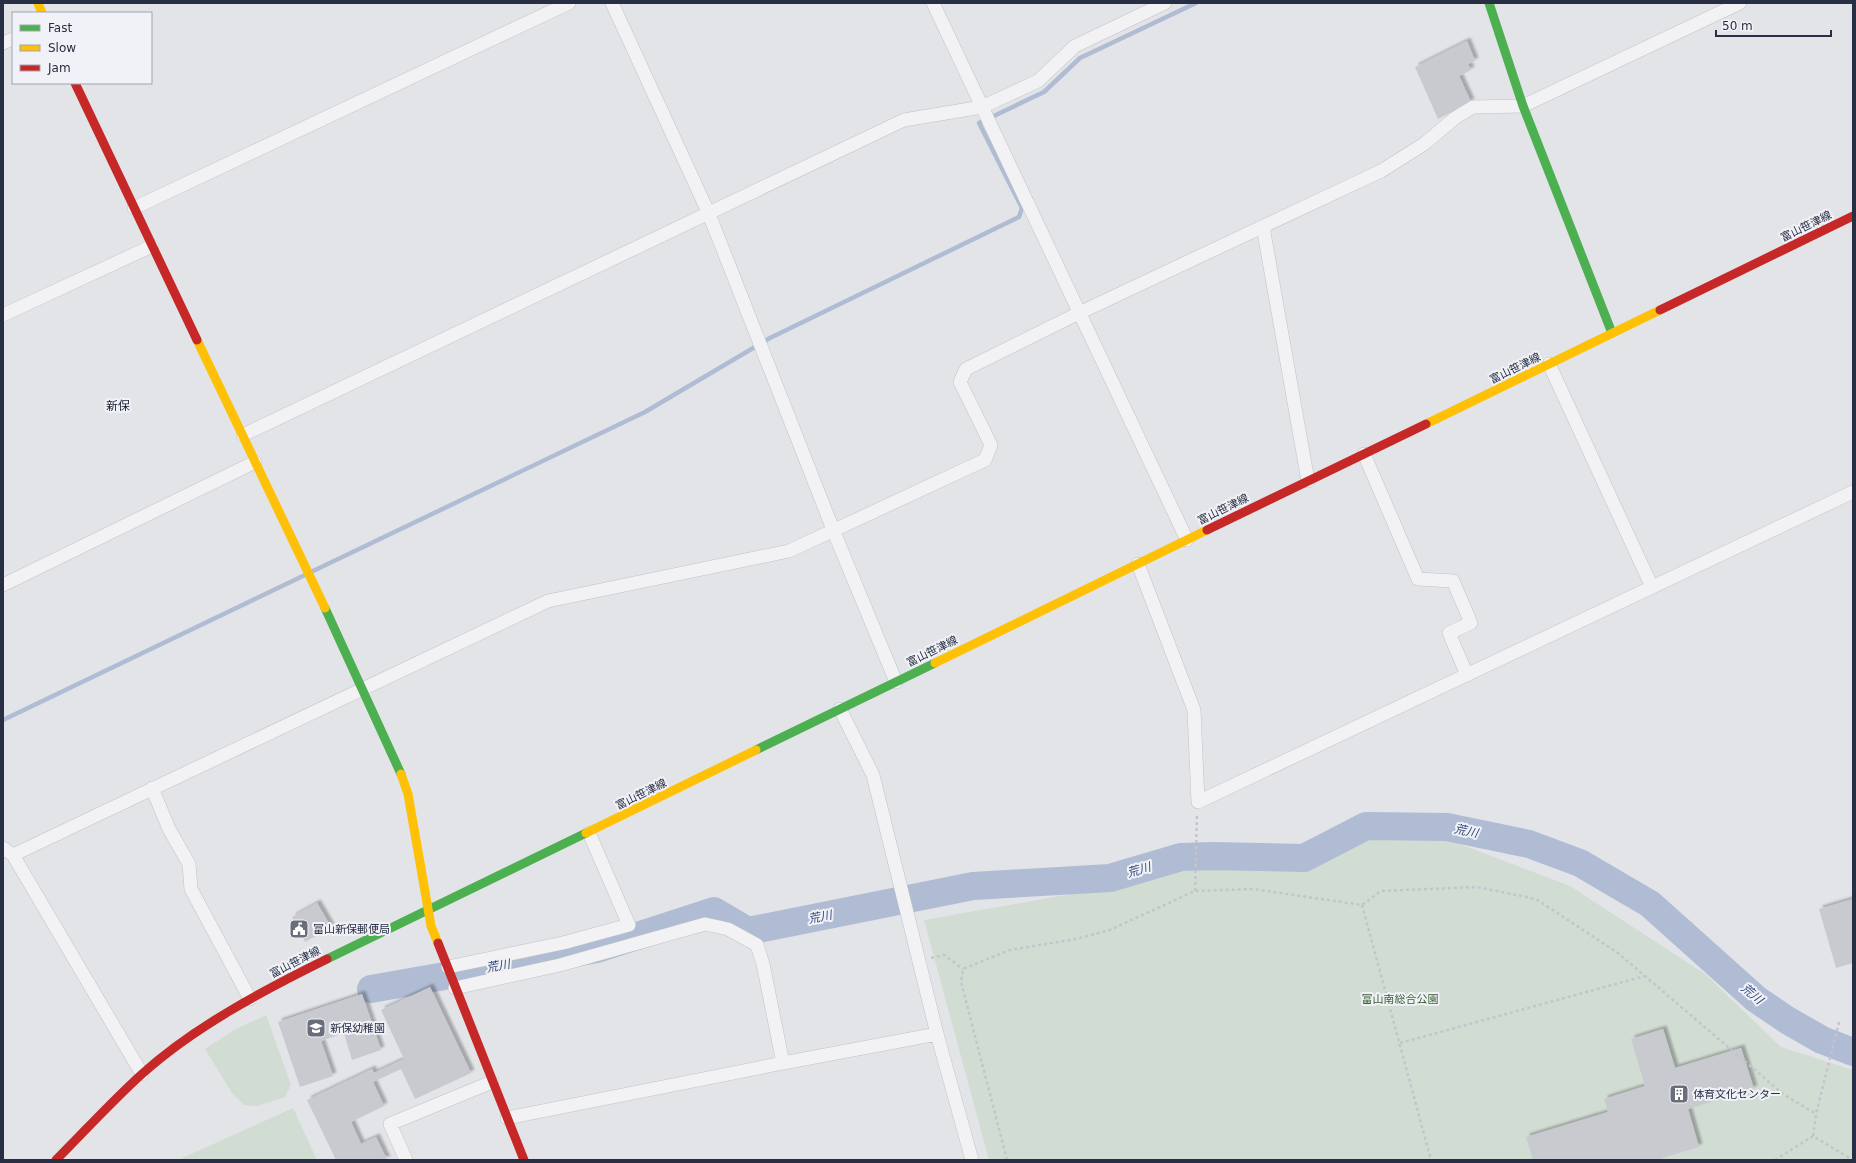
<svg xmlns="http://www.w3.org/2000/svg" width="1856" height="1163" viewBox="0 0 1856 1163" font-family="'DejaVu Sans','Noto Sans JP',sans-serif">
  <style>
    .green { fill: #d1dcd3 }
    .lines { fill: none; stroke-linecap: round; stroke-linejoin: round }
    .stream { stroke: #afbcd4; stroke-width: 4.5 }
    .river { stroke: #afbcd4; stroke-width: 28 }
    .building { fill: #c8cacf; filter: url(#shadow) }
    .street-casing { stroke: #c0c2c6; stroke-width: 14 }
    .path { stroke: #c4c5cb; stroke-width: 2.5; stroke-dasharray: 3 3; stroke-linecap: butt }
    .street { stroke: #f2f2f4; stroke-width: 13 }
    .fast { stroke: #4caf50; stroke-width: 9 }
    .slow { stroke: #ffc107; stroke-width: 9 }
    .jam { stroke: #c62828; stroke-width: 9 }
    .labels { text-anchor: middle; stroke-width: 4; stroke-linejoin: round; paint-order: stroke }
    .street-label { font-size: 11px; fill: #282e43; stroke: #f0f2f7 }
    .poi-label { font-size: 11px; fill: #282e43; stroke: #f0f2f7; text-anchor: start }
    .park-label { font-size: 11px; fill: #376034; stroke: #f0f2f7 }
    .neighbourhood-label { font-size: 12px; fill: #1a1f34; stroke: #f0f2f7 }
    .water-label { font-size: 12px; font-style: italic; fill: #2f477a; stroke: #f0f2f7 }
  </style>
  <defs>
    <filter id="shadow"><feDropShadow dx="3.5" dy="-3.5" stdDeviation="1" flood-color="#0004"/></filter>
  </defs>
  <rect width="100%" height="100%" fill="#e2e4e8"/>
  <!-- green -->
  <path class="green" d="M 1359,836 L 1449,840 L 1570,886 L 1705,974 L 1781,1047 L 1853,1070 L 1853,1160 L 989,1160 L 924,920 L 1083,892 L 1181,864 L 1297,872 Z
    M 266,1015 L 291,1085 L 285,1097 L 257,1106 L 244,1105 L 232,1093 L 205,1049 L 234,1030 Z
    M 293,1108 L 317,1160 L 178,1160 Z"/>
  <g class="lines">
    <!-- stream -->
    <path class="stream" d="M 311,572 L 645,412 L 770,338 L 1019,217 L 1022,208 L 979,123 L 1044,92 L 1080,58 L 1196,3
      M 3,720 L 305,575"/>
    <!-- river -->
    <path class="river" d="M 371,989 L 597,949 L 714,911 L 748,931 L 973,886 L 1110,878 L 1181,857 L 1212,856 L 1304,858 L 1366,826 L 1447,827 L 1529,844 L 1580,863 L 1650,904 L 1756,999 L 1787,1020 L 1822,1040 L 1853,1052"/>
  </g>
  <!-- building -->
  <path class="building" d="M 1467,41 L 1475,61 L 1468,64 L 1471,70 L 1459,76 L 1471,102 L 1438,119 L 1415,67 Z
    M 1853,899 L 1853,963 L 1836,968 L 1819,909 Z
    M 317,903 L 331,927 L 305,942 L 292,917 Z
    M 430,987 L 471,1073 L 415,1099 L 401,1069 L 373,1082 L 384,1106 L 351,1122 L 361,1144 L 376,1137 L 387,1160 L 336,1160 L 307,1100 L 372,1069 L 374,1073 L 404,1059 L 381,1010 Z
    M 362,994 L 381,1050 L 352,1060 L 344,1033 L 321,1041 L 333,1076 L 300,1087 L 278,1022 Z
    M 1663,1029 L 1675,1068 L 1741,1048 L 1754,1089 L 1688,1109 L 1699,1147 L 1662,1158 L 1662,1160 L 1533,1160 L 1526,1137 L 1608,1112 L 1604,1099 L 1645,1086 L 1631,1039 Z"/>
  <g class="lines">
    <!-- street casing -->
    <g class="street-casing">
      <path id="street" d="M 612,3 L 709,214 L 834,532 L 896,682
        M 933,3 L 1187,540
        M 3,43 L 13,39
        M 134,208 L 569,3
        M 1263,227 L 1308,481
        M 3,315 L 152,246
        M 1549,364 L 1652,587
        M 243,435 L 904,120 L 982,107 L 1038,81 L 1075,46 L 1165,3
        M 1364,454 L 1418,579 L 1453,581 L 1471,623 L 1449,633 L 1467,675
        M 1138,564 L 1194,710 L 1198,802 L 1853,492
        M 3,585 L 255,462
        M 840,709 L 873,775 L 937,1034 L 972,1160
        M 152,788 L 169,829 L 189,864 L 191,889 L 250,999
        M 3,848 L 13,855 L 142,1074
        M 13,855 L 548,601 L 789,551 L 985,460 L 991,445 L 960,382 L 966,369 L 1079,313 L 1381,171 L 1424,144 L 1455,118 L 1473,107 L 1523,106 L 1740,3
        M 448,967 L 563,943 L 629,925 L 589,833
        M 455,988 L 560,965 L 705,924 L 728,929 L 757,945 L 763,964 L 783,1063 L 507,1118
        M 783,1063 L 937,1034
        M 406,1160 L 390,1124 L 492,1082"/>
    </g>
    <!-- path -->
    <path class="path" d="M 1195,891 L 1197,814
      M 1362,905 L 1431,1160
      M 931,958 L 944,955 L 963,969
      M 1839,1022 L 1816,1114 L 1813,1136 L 1853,1160
      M 1400,1043 L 1645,976
      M 1007,1160 L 961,982 L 963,969 L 1010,950 L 1076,939 L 1110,930 L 1195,891 L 1253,889 L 1362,905 L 1381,891 L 1477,887 L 1536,899 L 1618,953 L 1783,1094 L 1816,1114
      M 1775,1160 L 1813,1136"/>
    <!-- street -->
    <use href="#street" class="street"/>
    <!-- fast -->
    <path class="fast" d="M 1489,3 L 1523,106 L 1612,333
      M 325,608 L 401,774
      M 756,750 L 935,663
      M 327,959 L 586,833"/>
    <!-- slow -->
    <path class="slow" d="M 38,3 L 42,13
      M 197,340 L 325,608
      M 1426,424 L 1660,310
      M 935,663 L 1207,530
      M 401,774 L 408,794 L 431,926 L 438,943
      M 586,833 L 756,750"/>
    <!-- jam -->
    <path class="jam" d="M 75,83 L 197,340
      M 1660,310 L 1853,216
      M 1207,530 L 1426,424
      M 438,943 L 524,1160
      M 56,1160 C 84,1132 112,1101 142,1074 C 194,1027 264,990 327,959"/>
  </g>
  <!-- icons -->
  <defs>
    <g id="civic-square" transform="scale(1)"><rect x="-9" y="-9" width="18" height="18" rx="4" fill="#696e7d" stroke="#f0f2f7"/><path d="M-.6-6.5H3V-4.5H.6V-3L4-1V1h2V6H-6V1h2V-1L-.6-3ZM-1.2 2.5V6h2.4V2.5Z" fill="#fff"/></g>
    <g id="school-square" transform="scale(1)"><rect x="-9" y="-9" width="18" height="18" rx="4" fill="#696e7d" stroke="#f0f2f7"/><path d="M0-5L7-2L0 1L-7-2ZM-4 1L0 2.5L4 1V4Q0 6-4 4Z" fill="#fff"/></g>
    <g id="building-square" transform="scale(1)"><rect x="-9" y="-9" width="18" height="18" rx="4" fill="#696e7d" stroke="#f0f2f7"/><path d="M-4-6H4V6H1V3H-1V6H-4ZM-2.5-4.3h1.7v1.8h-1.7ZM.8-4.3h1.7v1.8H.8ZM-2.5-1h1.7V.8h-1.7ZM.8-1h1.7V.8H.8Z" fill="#fff"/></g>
  </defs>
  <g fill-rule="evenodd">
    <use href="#civic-square" x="299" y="929"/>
    <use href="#school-square" x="316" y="1028"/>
    <use href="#building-square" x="1679" y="1094"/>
  </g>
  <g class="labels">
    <!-- street labels -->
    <g class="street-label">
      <text transform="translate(1806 226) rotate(-26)" y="4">富山笹津線</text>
      <text transform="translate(1515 368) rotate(-26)" y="4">富山笹津線</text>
      <text transform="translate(1223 509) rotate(-26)" y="4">富山笹津線</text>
      <text transform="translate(932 651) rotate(-26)" y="4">富山笹津線</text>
      <text transform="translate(641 794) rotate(-26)" y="4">富山笹津線</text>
      <text transform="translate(295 962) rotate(-27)" y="4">富山笹津線</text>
    </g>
    <!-- poi labels -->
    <g class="poi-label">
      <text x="313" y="933">富山新保郵便局</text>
      <text x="330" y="1032">新保幼稚園</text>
      <text x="1693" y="1098">体育文化センター</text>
    </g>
    <!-- park labels -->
    <g class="park-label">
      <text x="1400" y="1003">富山南総合公園</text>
    </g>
    <!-- neighbourhood labels -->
    <g class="neighbourhood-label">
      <text x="118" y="410">新保</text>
    </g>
    <!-- water labels -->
    <g class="water-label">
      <text transform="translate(1466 831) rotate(12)" y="4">荒川</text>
      <text transform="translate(1139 870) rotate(-16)" y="4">荒川</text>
      <text transform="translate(820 917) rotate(-11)" y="4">荒川</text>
      <text transform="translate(498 966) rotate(-10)" y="4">荒川</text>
      <text transform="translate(1752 994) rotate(40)" y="4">荒川</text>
    </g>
  </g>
  <!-- border -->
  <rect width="1856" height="1163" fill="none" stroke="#282e43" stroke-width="8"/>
  <!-- legend -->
  <rect x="12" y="12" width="140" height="72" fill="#f0f2f7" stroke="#a0a4af"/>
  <rect x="20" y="25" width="20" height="6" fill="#4caf50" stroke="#a0a4af"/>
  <text x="48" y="32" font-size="12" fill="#282e43">Fast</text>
  <rect x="20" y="45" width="20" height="6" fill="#ffc107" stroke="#a0a4af"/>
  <text x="48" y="52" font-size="12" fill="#282e43">Slow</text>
  <rect x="20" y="65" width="20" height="6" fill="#c62828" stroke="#a0a4af"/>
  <text x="48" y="72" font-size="12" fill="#282e43">Jam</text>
  <!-- scale -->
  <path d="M1716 30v6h115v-6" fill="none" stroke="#282e43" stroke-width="2"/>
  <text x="1722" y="30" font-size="12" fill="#282e43" stroke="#f0f2f7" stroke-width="3" paint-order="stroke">50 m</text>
</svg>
